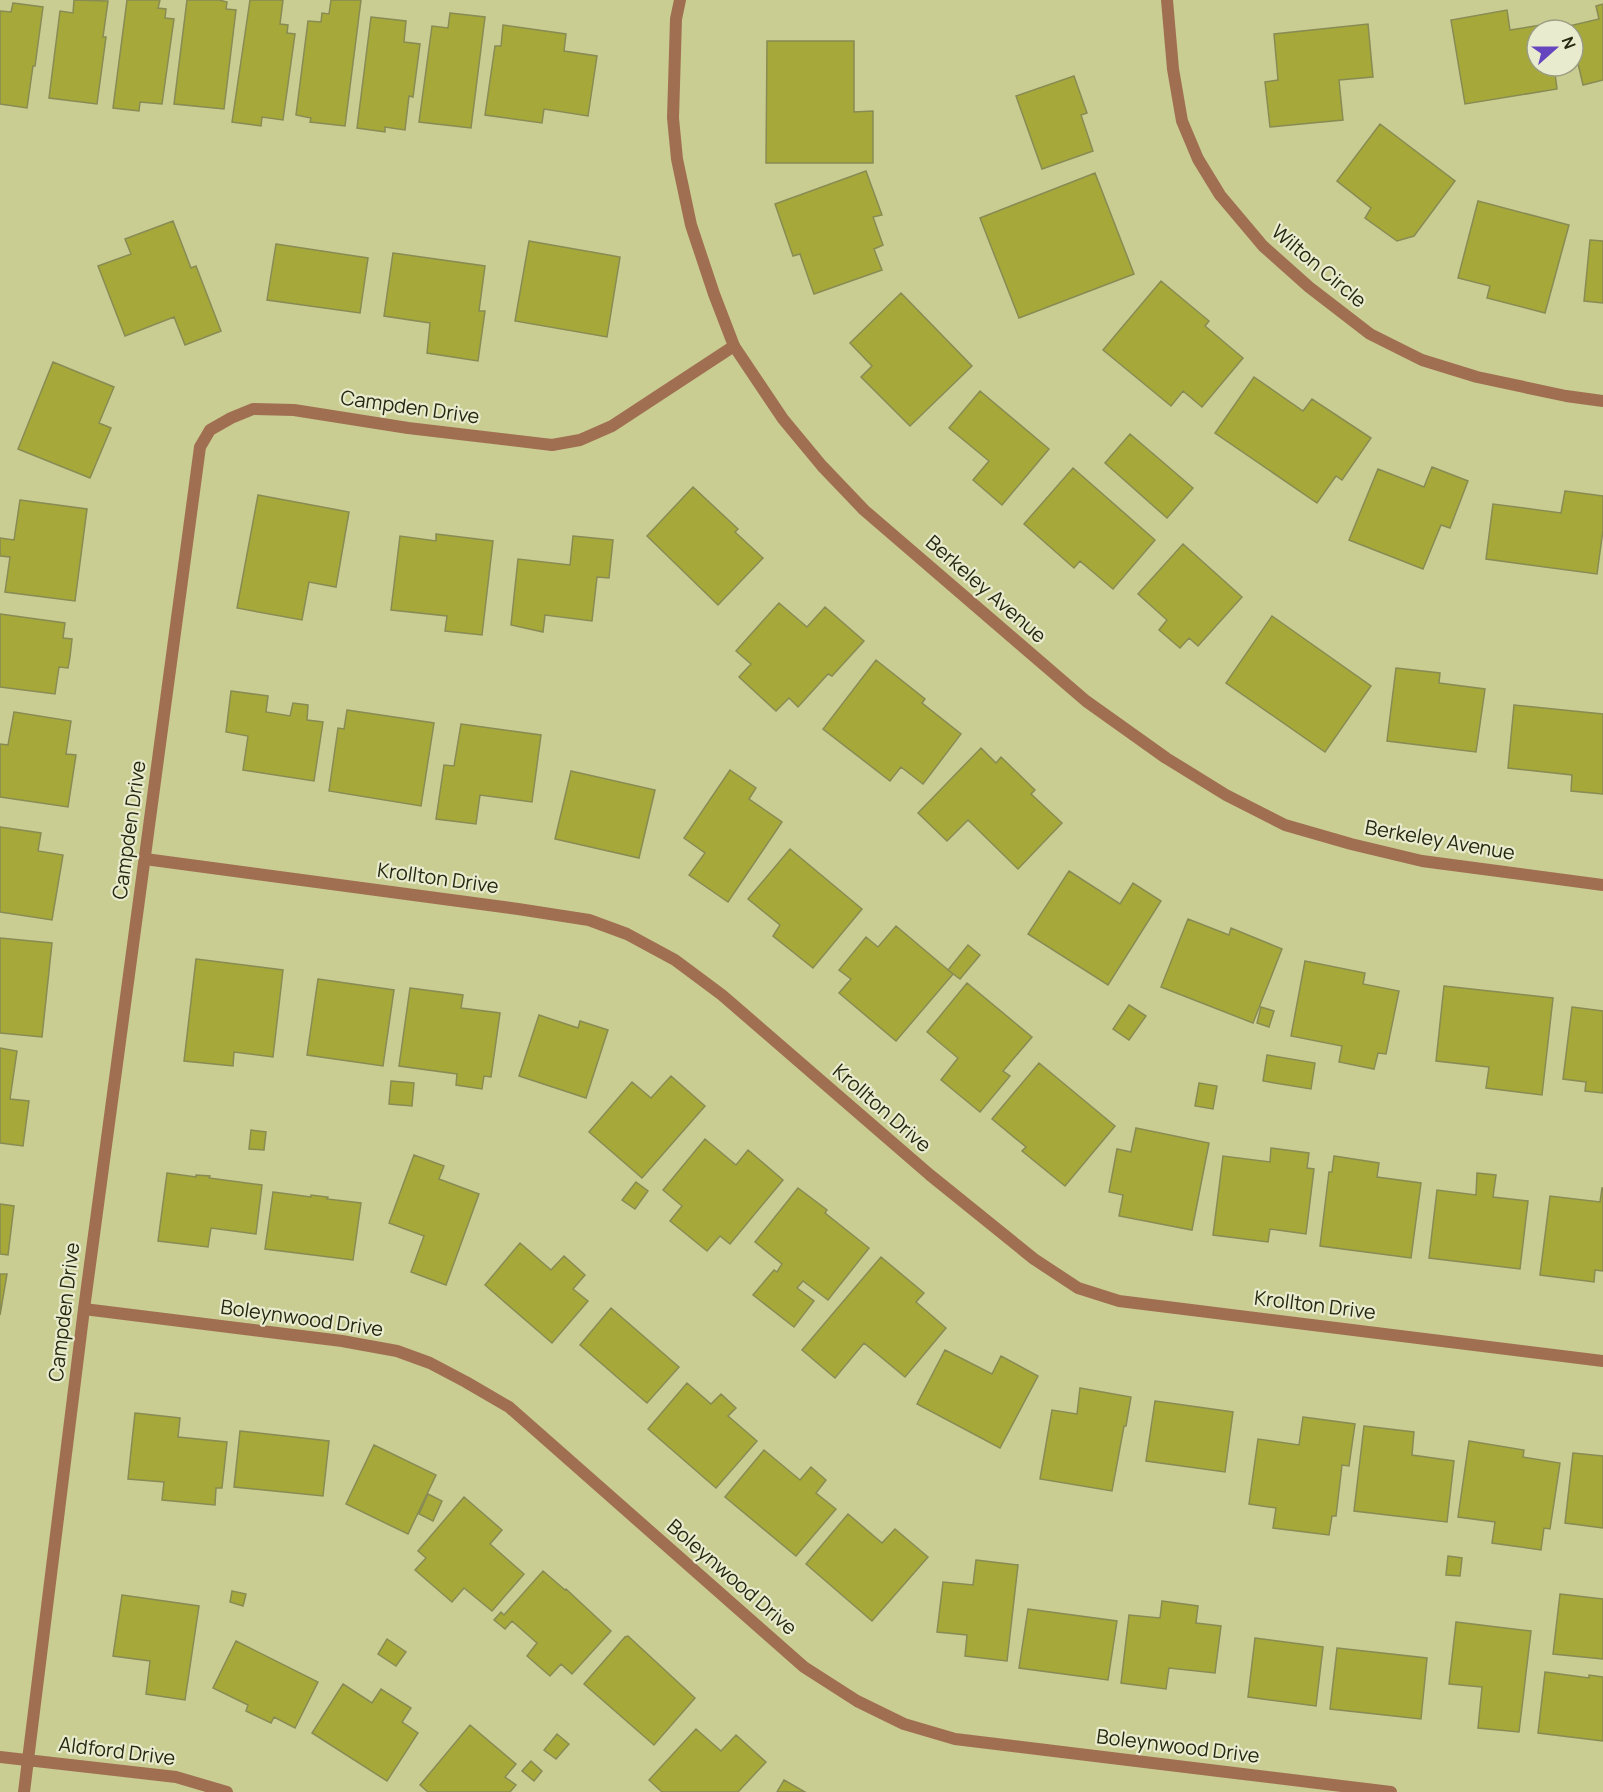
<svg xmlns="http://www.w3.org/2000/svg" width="1603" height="1792" viewBox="0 0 1603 1792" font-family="Manrope,sans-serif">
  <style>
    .building { fill: #a6a939; stroke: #888b53; stroke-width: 1.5 }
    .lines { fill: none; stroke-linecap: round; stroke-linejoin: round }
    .minor { stroke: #a06f52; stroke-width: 12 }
    .tertiary { stroke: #a06f52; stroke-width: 12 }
    .labels { text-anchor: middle; stroke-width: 4.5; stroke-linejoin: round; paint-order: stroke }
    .street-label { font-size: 20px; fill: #262710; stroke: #e9ebce }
  </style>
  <rect width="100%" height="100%" fill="#c9cd92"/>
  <!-- building -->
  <path class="building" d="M 74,0 L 108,1 L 103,37 L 106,37 L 97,104 L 49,98 L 60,11 L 73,13 Z
    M 127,0 L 160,0 L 158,8 L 166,9 L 165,18 L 174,19 L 162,104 L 140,102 L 139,111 L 113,108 Z
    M 187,0 L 219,0 L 227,2 L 226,9 L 236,10 L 224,109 L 174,104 Z
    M 250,0 L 283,0 L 280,24 L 288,25 L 287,33 L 295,34 L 283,120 L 262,117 L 261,126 L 232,122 Z
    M 331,0 L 361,0 L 345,126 L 310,122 L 311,118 L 296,115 L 308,21 L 321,22 L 322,13 L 329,14 Z
    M 13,3 L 43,7 L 35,66 L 33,66 L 27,108 L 0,104 L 0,11 L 11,12 Z
    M 1603,4 L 1603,80 L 1583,85 L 1573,42 L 1573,30 L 1570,30 L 1569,26 L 1599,19 L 1596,6 Z
    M 1507,10 L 1510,30 L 1547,24 L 1548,30 L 1537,30 L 1537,66 L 1554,66 L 1557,89 L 1465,104 L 1451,20 Z
    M 450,13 L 485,17 L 471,128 L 419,122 L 432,26 L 448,28 Z
    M 371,17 L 406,21 L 404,42 L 420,44 L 413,97 L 409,96 L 405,130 L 385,127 L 385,132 L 357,128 Z
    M 1368,24 L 1373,77 L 1339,80 L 1343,120 L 1270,127 L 1265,82 L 1278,80 L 1274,34 Z
    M 503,25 L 566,34 L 564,51 L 597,56 L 588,116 L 544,109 L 542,123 L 485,115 L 495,46 L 501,46 Z
    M 767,41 L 854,41 L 854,112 L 873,111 L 873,163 L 766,163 Z
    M 1074,76 L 1087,113 L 1081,115 L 1093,151 L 1042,169 L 1016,96 Z
    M 1380,124 L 1455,181 L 1414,236 L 1397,241 L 1365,218 L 1371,208 L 1337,181 Z
    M 866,171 L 882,215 L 873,217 L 883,245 L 874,249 L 882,270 L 814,294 L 800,254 L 793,256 L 775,204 Z
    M 1095,173 L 1134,274 L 1019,318 L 980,218 Z
    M 1478,201 L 1569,225 L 1545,313 L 1487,298 L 1490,286 L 1458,278 Z
    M 173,221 L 191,268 L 196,266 L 221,331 L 185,345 L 174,317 L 125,336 L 98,266 L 131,254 L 125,239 Z
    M 1590,240 L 1603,241 L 1603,303 L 1584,301 Z
    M 529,241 L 620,257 L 607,337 L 515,321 Z
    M 276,244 L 368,258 L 360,313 L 267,300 Z
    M 393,253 L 485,266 L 479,311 L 485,311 L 478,361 L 427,353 L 430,323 L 384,316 Z
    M 1161,281 L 1209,321 L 1205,326 L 1243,358 L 1202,407 L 1183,391 L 1171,406 L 1103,350 Z
    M 901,293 L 972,366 L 910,426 L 861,377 L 872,366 L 850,343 Z
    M 53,362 L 114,387 L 99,423 L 111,428 L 90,478 L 18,449 Z
    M 1254,377 L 1303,411 L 1312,399 L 1371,438 L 1342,480 L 1336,476 L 1317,503 L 1215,433 Z
    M 980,391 L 1049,449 L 1002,505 L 973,480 L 989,461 L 949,428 Z
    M 1130,434 L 1193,488 L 1167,518 L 1105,463 Z
    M 1432,467 L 1468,481 L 1450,528 L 1441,525 L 1423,569 L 1349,540 L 1378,469 L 1424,487 Z
    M 1073,468 L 1155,540 L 1113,589 L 1080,561 L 1074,568 L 1024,524 Z
    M 693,487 L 738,529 L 735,532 L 763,558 L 718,605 L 647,536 Z
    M 1565,491 L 1603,496 L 1603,530 L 1597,574 L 1486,559 L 1493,504 L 1561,513 Z
    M 258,495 L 349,512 L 336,587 L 309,582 L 302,620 L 237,608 Z
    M 20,500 L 87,509 L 75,601 L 5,592 L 10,557 L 0,556 L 0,538 L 14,540 Z
    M 436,534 L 493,541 L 482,635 L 445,631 L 447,616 L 391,610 L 400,536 L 436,541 Z
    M 573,536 L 613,540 L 609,578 L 597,577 L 592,621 L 545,615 L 543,632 L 511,625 L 518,559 L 570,565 Z
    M 1183,544 L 1242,597 L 1198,646 L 1189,638 L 1180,648 L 1159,630 L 1167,620 L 1138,594 Z
    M 779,603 L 807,627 L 825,607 L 864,641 L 832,676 L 828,674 L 798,707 L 789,698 L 776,711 L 739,677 L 751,664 L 736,651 Z
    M 0,614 L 65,623 L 63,638 L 72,639 L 70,657 L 68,668 L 59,667 L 55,694 L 0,687 Z
    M 1272,616 L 1371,686 L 1325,752 L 1226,683 Z
    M 876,660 L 925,699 L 922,703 L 961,734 L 923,784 L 901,767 L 890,781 L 823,729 Z
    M 1396,668 L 1440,673 L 1439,683 L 1485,689 L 1476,752 L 1387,741 Z
    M 231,691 L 268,696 L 266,712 L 290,716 L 293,703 L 308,705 L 307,720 L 323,722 L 314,781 L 243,770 L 248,736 L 226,732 Z
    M 1514,705 L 1603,714 L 1603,794 L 1571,791 L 1572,775 L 1508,768 Z
    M 347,710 L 434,723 L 421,806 L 329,791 L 338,728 L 344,729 Z
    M 14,712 L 71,721 L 66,754 L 76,755 L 68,807 L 0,797 L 0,744 L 8,745 Z
    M 461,724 L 541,735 L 532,802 L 480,795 L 476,824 L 436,819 L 444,765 L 454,766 Z
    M 981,748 L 996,763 L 1001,757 L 1035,790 L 1031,794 L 1062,823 L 1018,869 L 968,820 L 947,841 L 918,813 Z
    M 730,770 L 756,788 L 749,799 L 782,822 L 728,902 L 689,875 L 705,853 L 684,838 Z
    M 571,771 L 655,790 L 639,858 L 555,839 Z
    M 0,827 L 41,833 L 38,851 L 63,855 L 52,920 L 0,912 Z
    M 790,849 L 862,909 L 813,968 L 773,936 L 780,925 L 748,899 Z
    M 1069,871 L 1120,904 L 1133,883 L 1161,901 L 1108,985 L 1028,934 Z
    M 1188,919 L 1229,935 L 1231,928 L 1282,949 L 1253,1023 L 1161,987 Z
    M 896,926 L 953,974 L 896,1041 L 839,993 L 851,979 L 839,970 L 866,937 L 878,947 Z
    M 0,938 L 52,943 L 42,1037 L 0,1033 Z
    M 968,945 L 980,955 L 960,979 L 948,970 Z
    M 196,959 L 283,970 L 273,1057 L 234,1052 L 233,1066 L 184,1061 Z
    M 1305,961 L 1365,973 L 1363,984 L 1399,991 L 1386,1054 L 1378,1053 L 1374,1069 L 1339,1062 L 1342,1046 L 1291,1036 Z
    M 318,979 L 394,990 L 383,1066 L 307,1055 Z
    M 967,983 L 1032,1037 L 1003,1071 L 1010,1076 L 980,1112 L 941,1080 L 958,1058 L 927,1032 Z
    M 1444,986 L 1553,998 L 1542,1095 L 1486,1088 L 1489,1067 L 1436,1061 Z
    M 410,988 L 463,995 L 461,1008 L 500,1013 L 491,1077 L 484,1076 L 482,1089 L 456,1085 L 457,1074 L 399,1066 Z
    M 1129,1005 L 1146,1016 L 1129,1040 L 1113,1029 Z
    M 1261,1007 L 1274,1011 L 1269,1027 L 1257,1023 Z
    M 1572,1007 L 1603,1011 L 1603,1093 L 1585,1091 L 1586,1082 L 1563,1079 Z
    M 539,1015 L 578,1028 L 580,1021 L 608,1030 L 586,1098 L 519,1076 Z
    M 0,1048 L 17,1051 L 10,1099 L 29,1101 L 23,1146 L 0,1143 Z
    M 1267,1055 L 1315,1063 L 1311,1089 L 1263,1081 Z
    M 1039,1063 L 1115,1126 L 1065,1186 L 1022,1151 L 1026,1147 L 992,1119 Z
    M 671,1076 L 705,1106 L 642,1178 L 589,1132 L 632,1082 L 651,1098 Z
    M 391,1081 L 414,1083 L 412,1106 L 389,1104 Z
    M 1199,1083 L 1217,1086 L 1213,1109 L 1195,1106 Z
    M 1136,1128 L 1209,1143 L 1192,1230 L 1119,1216 L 1123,1195 L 1109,1192 L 1117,1149 L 1131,1152 Z
    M 251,1130 L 266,1132 L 264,1150 L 249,1149 Z
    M 705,1139 L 736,1165 L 748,1150 L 783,1180 L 730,1244 L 720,1236 L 707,1251 L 670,1221 L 682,1206 L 663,1190 Z
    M 1271,1148 L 1309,1153 L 1307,1168 L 1314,1169 L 1306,1234 L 1270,1229 L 1268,1242 L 1213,1235 L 1223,1156 L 1270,1162 Z
    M 414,1155 L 444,1166 L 439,1179 L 479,1194 L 446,1285 L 411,1272 L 424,1236 L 389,1223 Z
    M 1334,1156 L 1379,1163 L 1377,1177 L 1421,1183 L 1411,1258 L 1320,1246 L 1329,1172 L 1332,1172 Z
    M 167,1173 L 196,1177 L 196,1175 L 210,1176 L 209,1178 L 262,1185 L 256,1234 L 211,1228 L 208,1247 L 158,1241 Z
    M 1477,1173 L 1496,1175 L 1493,1197 L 1528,1201 L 1520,1269 L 1429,1258 L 1437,1190 L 1476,1195 Z
    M 636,1182 L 648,1191 L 635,1209 L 622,1200 Z
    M 798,1188 L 827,1210 L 825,1213 L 869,1248 L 828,1300 L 803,1281 L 797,1288 L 814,1301 L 794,1327 L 753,1295 L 774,1270 L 777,1272 L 782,1264 L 755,1242 Z
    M 1602,1188 L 1603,1188 L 1603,1271 L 1595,1270 L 1594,1282 L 1540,1275 L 1550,1196 L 1600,1202 Z
    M 273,1192 L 311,1197 L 311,1195 L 328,1197 L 327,1199 L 361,1203 L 353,1260 L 265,1249 Z
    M 0,1204 L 14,1206 L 8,1255 L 0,1254 Z
    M 520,1243 L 551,1270 L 564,1256 L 585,1275 L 573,1289 L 588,1301 L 552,1343 L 485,1285 Z
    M 881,1257 L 924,1293 L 916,1302 L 946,1328 L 905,1377 L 864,1343 L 835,1378 L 802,1350 Z
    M 0,1274 L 7,1274 L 0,1315 Z
    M 611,1308 L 679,1367 L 647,1403 L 580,1345 Z
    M 945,1350 L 992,1374 L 1001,1356 L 1038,1376 L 1000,1448 L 917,1404 Z
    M 687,1383 L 711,1404 L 721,1394 L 736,1408 L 728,1416 L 757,1441 L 716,1488 L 648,1429 Z
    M 1080,1388 L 1131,1397 L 1126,1426 L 1124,1426 L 1112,1491 L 1040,1479 L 1052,1410 L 1077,1414 Z
    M 1155,1401 L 1233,1412 L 1225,1472 L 1146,1461 Z
    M 135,1413 L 180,1418 L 178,1437 L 227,1442 L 222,1488 L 216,1488 L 215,1505 L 162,1500 L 164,1482 L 128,1479 Z
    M 1303,1417 L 1355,1424 L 1349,1466 L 1342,1465 L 1336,1516 L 1332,1516 L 1329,1535 L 1273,1528 L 1276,1508 L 1249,1504 L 1258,1439 L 1299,1445 Z
    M 1364,1426 L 1414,1432 L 1412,1455 L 1454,1461 L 1447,1522 L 1354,1511 Z
    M 240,1431 L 329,1441 L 323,1496 L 234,1487 Z
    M 1469,1441 L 1524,1450 L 1523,1457 L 1560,1463 L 1550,1529 L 1544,1528 L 1541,1550 L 1492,1543 L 1495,1522 L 1458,1517 Z
    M 374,1445 L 436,1475 L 408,1534 L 346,1504 Z
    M 764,1450 L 800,1480 L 811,1467 L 826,1480 L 816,1493 L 836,1509 L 796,1556 L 725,1497 Z
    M 1573,1453 L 1603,1456 L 1603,1528 L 1565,1523 Z
    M 428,1494 L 442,1501 L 433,1521 L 419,1514 Z
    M 464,1497 L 502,1530 L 490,1544 L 524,1574 L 492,1611 L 464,1588 L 452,1602 L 415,1570 L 426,1558 L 418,1551 Z
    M 848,1514 L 882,1543 L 895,1529 L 928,1557 L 872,1621 L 806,1564 Z
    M 1448,1556 L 1462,1558 L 1460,1576 L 1446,1575 Z
    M 976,1560 L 1018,1565 L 1007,1661 L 965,1656 L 967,1635 L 937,1632 L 943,1582 L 973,1585 Z
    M 543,1571 L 565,1590 L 566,1589 L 611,1631 L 572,1674 L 561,1664 L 550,1676 L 527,1656 L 537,1643 L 512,1621 L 505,1629 L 494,1620 L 501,1612 L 504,1615 Z
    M 232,1591 L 246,1594 L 243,1606 L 230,1602 Z
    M 1560,1594 L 1603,1599 L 1603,1659 L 1553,1654 Z
    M 122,1595 L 199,1606 L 185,1700 L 146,1694 L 150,1661 L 113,1656 Z
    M 1162,1601 L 1198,1606 L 1196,1623 L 1221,1626 L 1215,1673 L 1169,1668 L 1166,1689 L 1121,1683 L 1129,1615 L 1160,1618 Z
    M 1028,1609 L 1117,1621 L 1108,1680 L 1019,1668 Z
    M 1456,1622 L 1531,1631 L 1519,1732 L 1478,1728 L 1482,1687 L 1449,1684 Z
    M 628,1636 L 695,1698 L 654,1745 L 584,1684 L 625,1637 Z
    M 1255,1638 L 1323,1647 L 1316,1706 L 1248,1697 Z
    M 387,1639 L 406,1652 L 396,1666 L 378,1654 Z
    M 236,1641 L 318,1682 L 295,1728 L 274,1717 L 271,1723 L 246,1711 L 248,1705 L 213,1688 Z
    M 1337,1648 L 1427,1658 L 1421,1719 L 1330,1709 Z
    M 1545,1672 L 1589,1678 L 1589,1675 L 1603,1677 L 1603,1741 L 1538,1733 Z
    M 343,1684 L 372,1703 L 381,1689 L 411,1708 L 402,1722 L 418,1733 L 387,1781 L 312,1733 Z
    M 470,1725 L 516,1764 L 505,1777 L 516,1785 L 510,1792 L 428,1792 L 420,1785 Z
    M 696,1729 L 721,1751 L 736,1735 L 766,1762 L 738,1792 L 662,1792 L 649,1780 Z
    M 557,1734 L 569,1744 L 556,1759 L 544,1750 Z
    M 531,1761 L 542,1771 L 534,1781 L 522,1771 Z
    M 784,1780 L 805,1792 L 777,1792 Z"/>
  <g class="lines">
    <!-- minor -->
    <path class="minor" d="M 1167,0 L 1173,69 L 1182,121 L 1198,159 L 1220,195 L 1263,246 L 1309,287 L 1370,334 L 1422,360 L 1477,377 L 1566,396 L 1603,401
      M 145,859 L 518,909 L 589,920 L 627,934 L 675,960 L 722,995 L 930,1175 L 1034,1259 L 1078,1288 L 1119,1301 L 1603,1361
      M 84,1309 L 342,1341 L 397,1351 L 430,1363 L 466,1382 L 509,1407 L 804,1667 L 857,1701 L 904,1724 L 955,1739 L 1391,1792
      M 0,1757 L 176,1777 L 227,1792
      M 24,1792 L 84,1309 L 200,447 L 210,430 L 231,418 L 253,409 L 294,410 L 408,428 L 552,445 L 580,440 L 612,426 L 734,346"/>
    <!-- tertiary -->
    <path class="tertiary" d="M 680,0 L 676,19 L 673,118 L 677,159 L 691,225 L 714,294 L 734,346 L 783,419 L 822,466 L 864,510 L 1086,701 L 1166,758 L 1226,795 L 1285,825 L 1351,844 L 1422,861 L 1603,885"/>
  </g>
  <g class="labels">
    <!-- street labels -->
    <g class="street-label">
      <text transform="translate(1319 266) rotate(40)" y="7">Wilton Circle</text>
      <text transform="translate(410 407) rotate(8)" y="7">Campden Drive</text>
      <text transform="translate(986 589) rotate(41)" y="7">Berkeley Avenue</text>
      <text transform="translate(129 830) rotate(-82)" y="7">Campden Drive</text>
      <text transform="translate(1440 840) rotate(10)" y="7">Berkeley Avenue</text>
      <text transform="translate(438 878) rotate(8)" y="7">Krollton Drive</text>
      <text transform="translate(882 1108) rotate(41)" y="7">Krollton Drive</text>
      <text transform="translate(1315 1305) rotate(7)" y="7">Krollton Drive</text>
      <text transform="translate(64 1312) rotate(-83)" y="7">Campden Drive</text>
      <text transform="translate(302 1318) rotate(8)" y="7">Boleynwood Drive</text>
      <text transform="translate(732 1577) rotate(41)" y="7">Boleynwood Drive</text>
      <text transform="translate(1178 1746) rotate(7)" y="7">Boleynwood Drive</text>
      <text transform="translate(117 1751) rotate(7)" y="7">Aldford Drive</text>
    </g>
  </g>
  <!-- north arrow -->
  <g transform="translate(1555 48) rotate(69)"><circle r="28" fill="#e9ebce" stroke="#9b9d82" stroke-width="1.5"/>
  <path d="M0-4.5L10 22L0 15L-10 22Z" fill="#6646be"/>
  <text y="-9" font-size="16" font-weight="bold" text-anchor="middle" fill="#262710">N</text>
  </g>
</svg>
